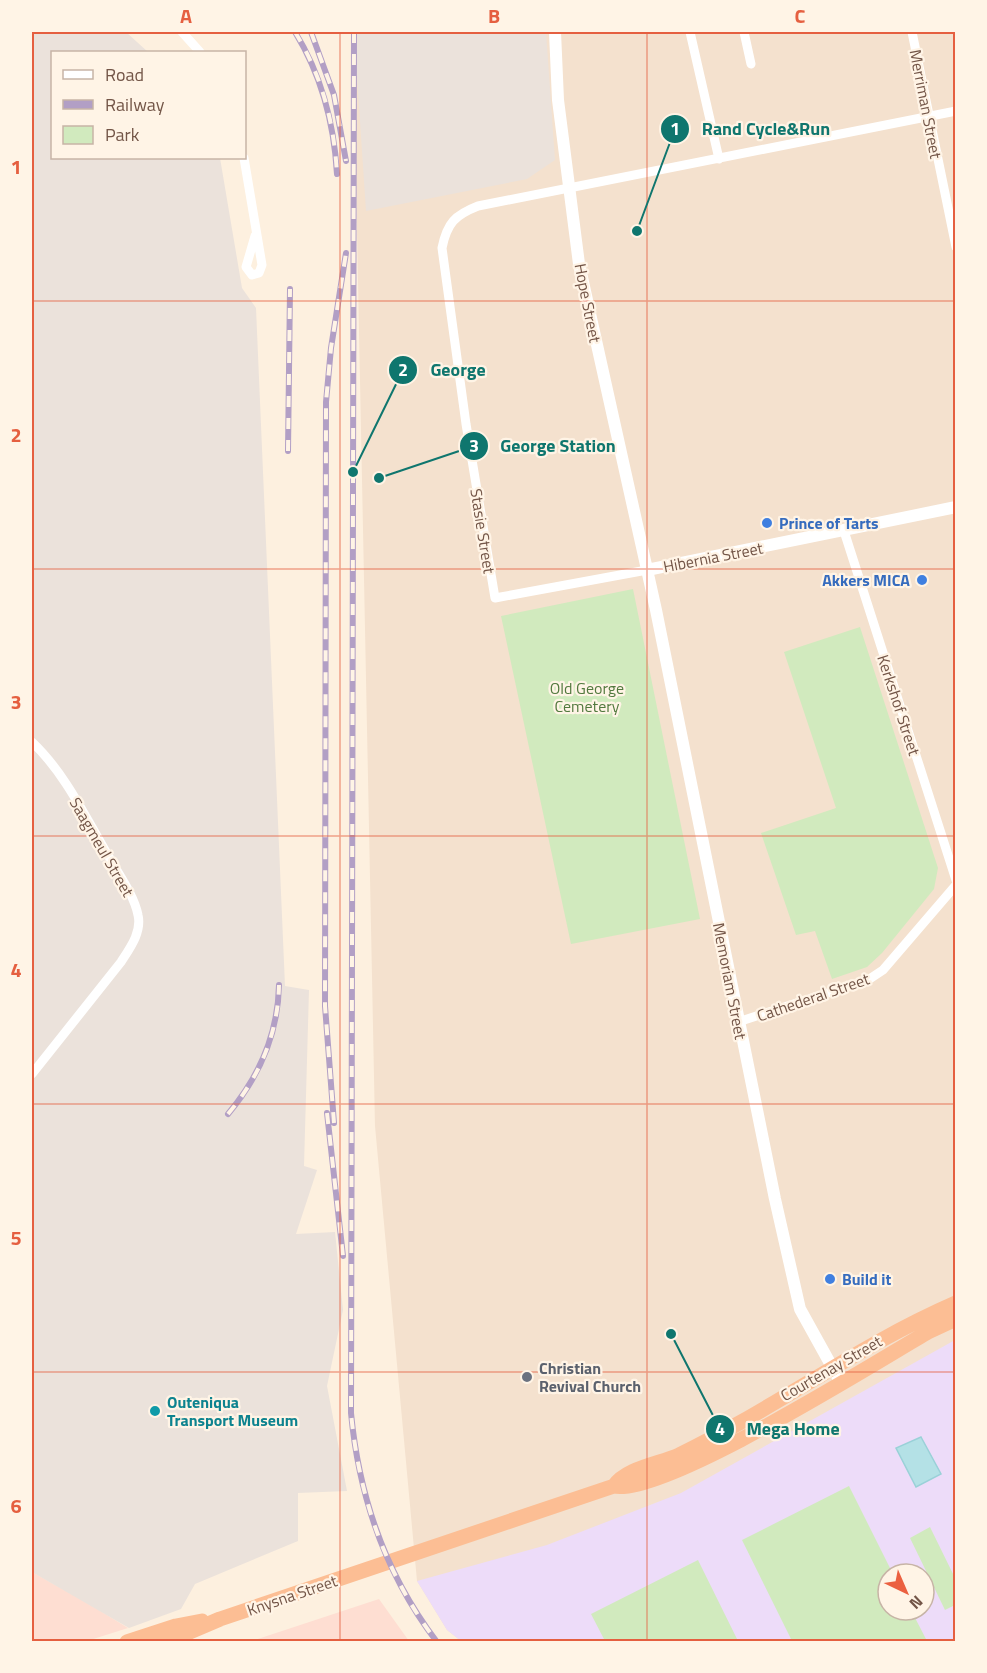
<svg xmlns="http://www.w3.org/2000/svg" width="987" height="1673" viewBox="0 0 987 1673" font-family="'Titillium Web',sans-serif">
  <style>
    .residential { fill: #f4e1ce; fill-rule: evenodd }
    .commercial { fill: #feded2 }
    .industrial { fill: #ebe2db }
    .education { fill: #eddcf9; fill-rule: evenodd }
    .green { fill: #d1eabe }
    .water { fill: #b4e1e6; stroke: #9ad1d8; stroke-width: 1.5 }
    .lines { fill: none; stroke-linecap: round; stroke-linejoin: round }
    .minor { stroke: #fff; stroke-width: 9 }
    .tertiary { stroke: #fff; stroke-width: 12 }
    .trunk { stroke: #fcbe94; stroke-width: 15 }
    .rail-casing { stroke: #b29fc5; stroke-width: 6 }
    .rail { stroke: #fff4e6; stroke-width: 4; stroke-dasharray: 11; stroke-linecap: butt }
    .grid { fill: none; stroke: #e55f40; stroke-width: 1.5; stroke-opacity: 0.55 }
    .shop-dot { fill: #3f7fe0; stroke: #fff4e6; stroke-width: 2 }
    .worship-dot { fill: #6b7280; stroke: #fff4e6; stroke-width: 2 }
    .culture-dot { fill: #0f9aa8; stroke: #fff4e6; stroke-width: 2 }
    .labels { text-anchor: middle; stroke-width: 4.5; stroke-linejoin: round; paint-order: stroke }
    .street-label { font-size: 16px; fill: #735547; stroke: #fff4e6 }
    .shop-label { font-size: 16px; font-weight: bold; fill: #366cbe; stroke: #fff4e6; text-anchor: start }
    .park-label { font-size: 16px; fill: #52793e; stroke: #fff4e6 }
    .worship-label { font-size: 16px; font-weight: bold; fill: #5b616d; stroke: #fff4e6; text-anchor: start }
    .culture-label { font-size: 16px; font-weight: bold; fill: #0d838f; stroke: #fff4e6; text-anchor: start }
    .leader { fill: none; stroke: #0f766e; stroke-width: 2 }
    .callout-dot { fill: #0f766e; stroke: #fff4e6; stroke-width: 2 }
    .mark-label { font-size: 18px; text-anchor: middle; font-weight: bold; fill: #fff }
    .callout-label { font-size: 18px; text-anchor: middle; font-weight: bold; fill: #0f766e; stroke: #fff4e6; stroke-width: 4.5; stroke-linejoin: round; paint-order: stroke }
    .neatline { fill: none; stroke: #e55f40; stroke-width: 2 }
    .grid-label { font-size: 20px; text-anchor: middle; font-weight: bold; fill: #e55f40 }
  </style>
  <rect width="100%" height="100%" fill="#fdf0df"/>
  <!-- residential -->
  <path class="residential" d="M 353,32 L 955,32 L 955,1641 L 461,1641 L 447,1630 L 417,1581 L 375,1126 ZM 888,1574 L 924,1574 L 924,1610 L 888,1610 Z"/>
  <!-- commercial -->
  <path class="commercial" d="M 32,1572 L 89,1604 L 128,1628 L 87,1641 L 32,1641 Z
    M 379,1599 L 409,1641 L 252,1641 Z"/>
  <!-- industrial -->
  <path class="industrial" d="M 32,32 L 126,32 L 148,52 L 52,52 L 52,158 L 220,158 L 242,288 L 256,308 L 285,986 L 309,990 L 304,1166 L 317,1170 L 296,1234 L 335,1232 L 343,1310 L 327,1386 L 347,1491 L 298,1493 L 298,1541 L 195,1584 L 181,1609 L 129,1628 L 32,1572 Z
    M 354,32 L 546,32 L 555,160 L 527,179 L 366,211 Z"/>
  <!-- education -->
  <path class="education" d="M 955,1340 L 955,1641 L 461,1641 L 447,1630 L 417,1581 L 547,1545 L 681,1493 ZM 888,1574 L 924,1574 L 924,1610 L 888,1610 Z"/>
  <!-- green -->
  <path class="green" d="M 633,589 L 700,919 L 571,944 L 501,616 Z
    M 860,627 L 938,868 L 934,889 L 882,953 L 867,967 L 832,979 L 815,931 L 796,935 L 761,833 L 836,808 L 784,652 Z
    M 849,1486 L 893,1574 L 888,1574 L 888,1610 L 911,1610 L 927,1641 L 792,1641 L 742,1540 Z
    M 930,1527 L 955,1578 L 955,1605 L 945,1610 L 910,1538 Z
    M 698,1560 L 738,1641 L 605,1641 L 591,1614 Z"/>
  <!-- water -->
  <path class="water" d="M 921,1437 L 941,1474 L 916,1487 L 896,1448 Z"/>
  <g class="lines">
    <!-- minor -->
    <path class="minor" d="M 182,32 L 200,52
      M 690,32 L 719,159
      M 744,32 L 751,64
      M 912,32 L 956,247
      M 244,158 L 262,265 L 259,273 L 252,275 L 246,267 L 255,236
      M 844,531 L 956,880
      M 647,570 L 495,598 L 466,424 L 442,248 C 447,223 455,215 478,206 L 956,111
      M 32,742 C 65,773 86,818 109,857 C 119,875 134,895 138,915 C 142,932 130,948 121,962 L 32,1074
      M 738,1022 L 868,980 L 883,970 L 956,885"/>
    <!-- tertiary -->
    <path class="tertiary" d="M 555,32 L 558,100 L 579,264 L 656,610 L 775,1199 L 800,1309 L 841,1383
      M 647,570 L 956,507"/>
    <!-- trunk -->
    <path class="trunk" d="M 614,1486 C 626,1468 659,1464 679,1455 C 774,1409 859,1345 956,1303
      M 127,1642 L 176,1626 L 202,1621
      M 166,1642 L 220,1619 L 614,1486 C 662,1497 876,1362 928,1332 L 956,1319"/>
    <!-- rail casing -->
    <g class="rail-casing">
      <path id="rail" d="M 295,32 C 322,76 334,122 337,174
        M 311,32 L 334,95 L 346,161
        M 354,32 L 351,1413 C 359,1497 385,1574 437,1642
        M 288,451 L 290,289
        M 327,1113 L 343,1256
        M 228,1114 C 259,1077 278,1035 279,985
        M 334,1123 L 325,1006 L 326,402 L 331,348 L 346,253"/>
    </g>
    <!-- rail -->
    <use href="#rail" class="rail"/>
  </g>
  <!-- grid -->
  <path class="grid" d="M 340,32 L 340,1642M 647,32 L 647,1642M 32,301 L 956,301M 32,569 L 956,569M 32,836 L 956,836M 32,1104 L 956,1104M 32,1372 L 956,1372"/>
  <!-- markers -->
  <g class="shop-dot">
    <circle cx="767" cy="523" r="6"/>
    <circle cx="922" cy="580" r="6"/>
    <circle cx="830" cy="1279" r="6"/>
  </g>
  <circle class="worship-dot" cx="527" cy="1377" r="6"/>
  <circle class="culture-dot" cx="155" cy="1411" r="6"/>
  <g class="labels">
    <!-- street labels -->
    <g class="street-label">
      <text transform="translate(926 104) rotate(79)" y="6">Merriman Street</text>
      <text transform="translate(588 303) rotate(79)" y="6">Hope Street</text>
      <text transform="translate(483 531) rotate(81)" y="6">Stasie Street</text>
      <text transform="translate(713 557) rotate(-11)" y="6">Hibernia Street</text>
      <text transform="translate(899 705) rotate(72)" y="6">Kerkshof Street</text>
      <text transform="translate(102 847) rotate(60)" y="6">Saagmeul Street</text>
      <text transform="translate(730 981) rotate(79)" y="6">Memoriam Street</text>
      <text transform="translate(813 997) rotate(-19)" y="6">Cathederal Street</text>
      <text transform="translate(831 1368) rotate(-30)" y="6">Courtenay Street</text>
      <text transform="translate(292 1595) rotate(-19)" y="6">Knysna Street</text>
    </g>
    <!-- shop labels -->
    <g class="shop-label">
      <text x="779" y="529">Prince of Tarts</text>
      <text x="910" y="586" text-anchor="end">Akkers MICA</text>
      <text x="842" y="1285">Build it</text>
    </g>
    <!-- park labels -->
    <g class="park-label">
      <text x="587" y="694">Old George<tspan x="587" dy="18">Cemetery</tspan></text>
    </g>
    <!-- worship labels -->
    <g class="worship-label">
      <text x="539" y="1374">Christian<tspan x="539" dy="18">Revival Church</tspan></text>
    </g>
    <!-- culture labels -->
    <g class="culture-label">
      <text x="167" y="1408">Outeniqua<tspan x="167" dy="18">Transport Museum</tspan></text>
    </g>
  </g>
  <!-- callouts -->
  <path class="leader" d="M637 231L675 129M353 472L403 370M379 478L474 446M671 1334L720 1429"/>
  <g class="callout-dot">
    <circle cx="637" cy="231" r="6"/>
    <circle cx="353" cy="472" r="6"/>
    <circle cx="379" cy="478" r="6"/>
    <circle cx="671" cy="1334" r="6"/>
    <circle cx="675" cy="129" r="15"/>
    <circle cx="403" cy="370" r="15"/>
    <circle cx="474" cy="446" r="15"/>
    <circle cx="720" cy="1429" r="15"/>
  </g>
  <g class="mark-label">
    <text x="675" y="135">1</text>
    <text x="403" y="376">2</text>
    <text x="474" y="452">3</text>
    <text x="720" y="1435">4</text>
  </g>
  <g class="callout-label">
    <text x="766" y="135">Rand Cycle&amp;Run</text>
    <text x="458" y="376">George</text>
    <text x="558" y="452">George Station</text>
    <text x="793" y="1435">Mega Home</text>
  </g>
  <!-- border -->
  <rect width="987" height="1673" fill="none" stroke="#fff4e6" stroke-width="66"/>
  <!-- legend -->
  <rect x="51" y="51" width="195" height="108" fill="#fff4e6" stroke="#c7b4a6" stroke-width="1.5"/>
  <rect x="63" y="70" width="30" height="9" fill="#ffffff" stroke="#c7b4a6" stroke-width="1.5"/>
  <text x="105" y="81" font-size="18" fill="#735547">Road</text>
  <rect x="63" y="100" width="30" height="9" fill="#b29fc5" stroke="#c7b4a6" stroke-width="1.5"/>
  <text x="105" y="111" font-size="18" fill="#735547">Railway</text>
  <rect x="63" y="126" width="30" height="18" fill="#d1eabe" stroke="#c7b4a6" stroke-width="1.5"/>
  <text x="105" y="141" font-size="18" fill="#735547">Park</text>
  <!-- north arrow -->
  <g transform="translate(906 1592) rotate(136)"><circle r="28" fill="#fff4e6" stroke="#c7b4a6" stroke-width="1.5"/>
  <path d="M0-4.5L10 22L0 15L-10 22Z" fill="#eb6040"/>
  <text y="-9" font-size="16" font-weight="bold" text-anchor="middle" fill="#735547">N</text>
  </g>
  <rect x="33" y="33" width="921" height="1607" class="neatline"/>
  <g class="grid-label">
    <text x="186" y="23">A</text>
    <text x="494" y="23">B</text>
    <text x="800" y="23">C</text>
    <text x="16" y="174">1</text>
    <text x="16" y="442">2</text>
    <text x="16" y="709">3</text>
    <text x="16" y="977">4</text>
    <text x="16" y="1245">5</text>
    <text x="16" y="1513">6</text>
  </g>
</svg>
